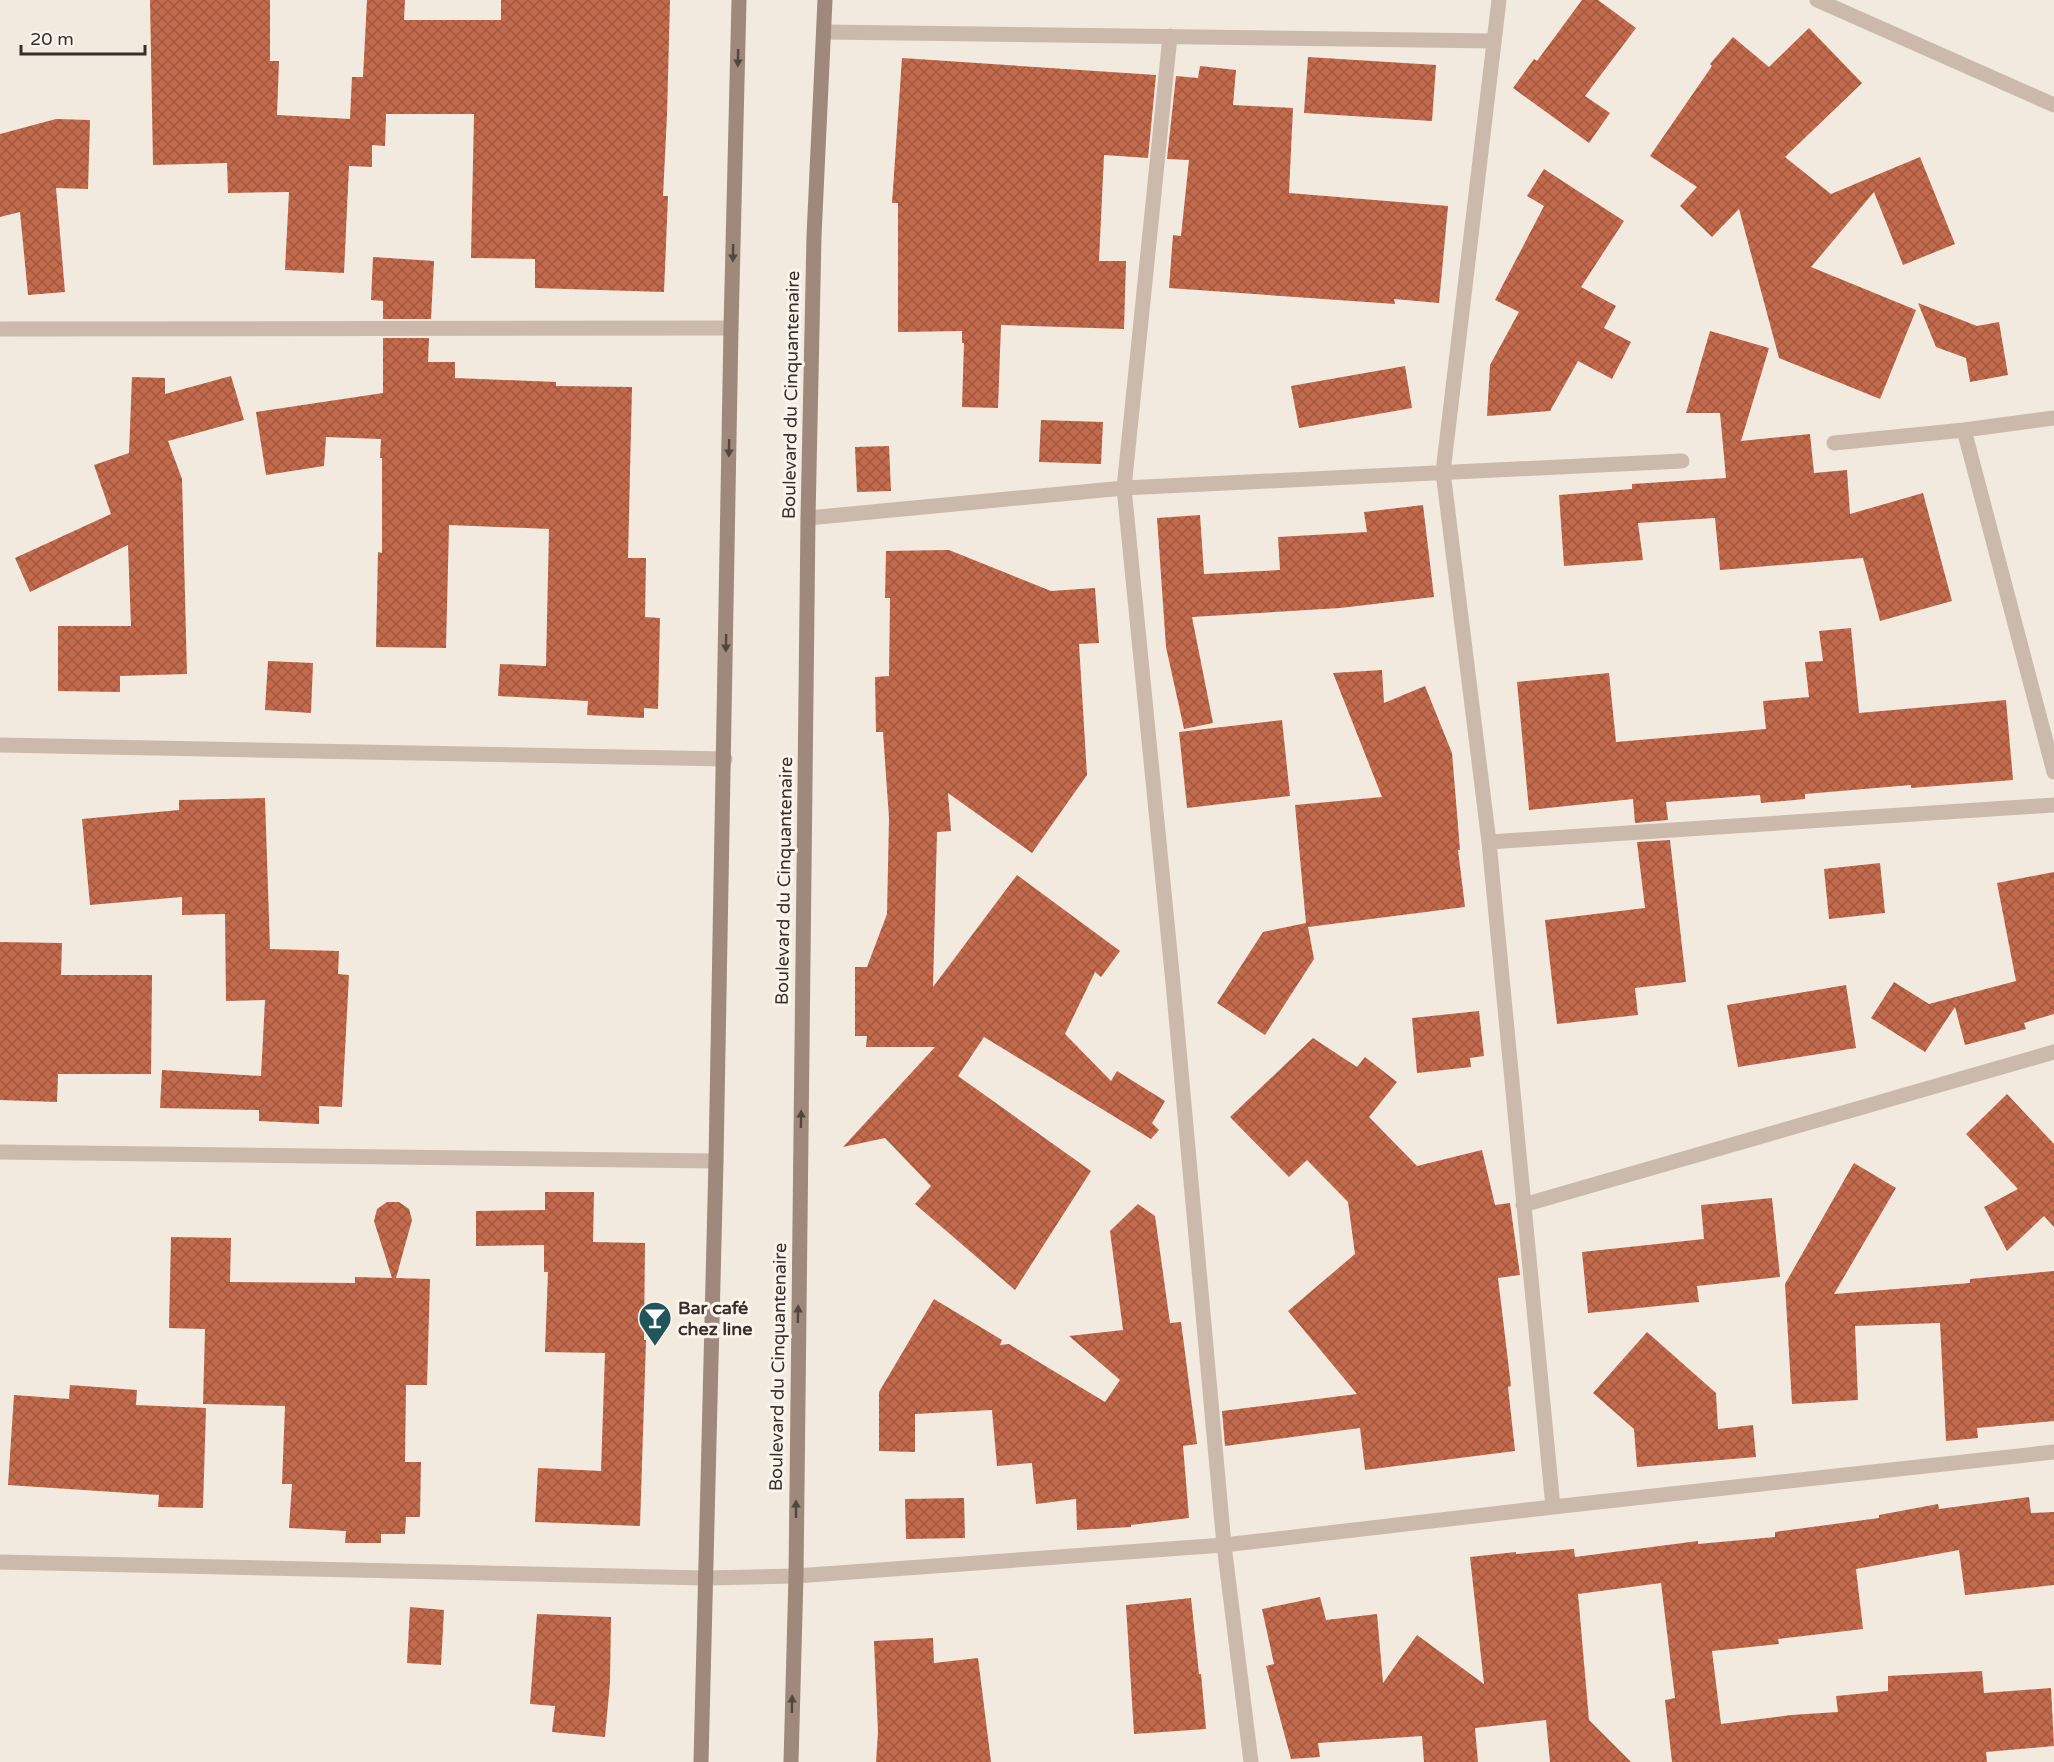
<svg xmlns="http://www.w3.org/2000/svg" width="2054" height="1762" viewBox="0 0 2054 1762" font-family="'Varela Round',sans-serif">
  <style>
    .building { fill: url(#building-cross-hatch) }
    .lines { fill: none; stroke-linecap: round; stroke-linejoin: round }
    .street { stroke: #cbbaab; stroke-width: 15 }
    .secondary { stroke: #9e897c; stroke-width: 15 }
    .oneway { fill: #52463e }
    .labels { text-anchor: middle; stroke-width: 6; stroke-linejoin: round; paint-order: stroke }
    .street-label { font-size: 18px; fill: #392f2a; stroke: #faf4ec }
    .poi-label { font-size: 18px; font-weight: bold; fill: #392f2a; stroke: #faf4ec; text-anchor: start }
  </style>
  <defs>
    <pattern id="building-cross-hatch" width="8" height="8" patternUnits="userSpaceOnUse" patternTransform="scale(1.5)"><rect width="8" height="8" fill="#c36a4d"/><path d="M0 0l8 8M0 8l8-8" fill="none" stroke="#9f5840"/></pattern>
  </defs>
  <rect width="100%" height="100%" fill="#f2eadf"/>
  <!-- building -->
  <path class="building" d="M 150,0 L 270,0 L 270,61 L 279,61 L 277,115 L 350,119 L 352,77 L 363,77 L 367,0 L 405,0 L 404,20 L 501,20 L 501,0 L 670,0 L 667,115 L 663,196 L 668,196 L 664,292 L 535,288 L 535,259 L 471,258 L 474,114 L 386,114 L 385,146 L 372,145 L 372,167 L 349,166 L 344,273 L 285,270 L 289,192 L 228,193 L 227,163 L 153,165 Z
    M 1582,0 L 1598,0 L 1636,28 L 1585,96 L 1610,113 L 1589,143 L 1513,88 L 1534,59 L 1537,61 Z
    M 1809,28 L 1862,83 L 1785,157 L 1831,194 L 1920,157 L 1955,244 L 1903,265 L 1874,192 L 1811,267 L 1916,310 L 1880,399 L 1779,358 L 1739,209 L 1712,237 L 1680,206 L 1697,187 L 1650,156 L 1712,66 L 1710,64 L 1733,37 L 1769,67 Z
    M 1308,57 L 1436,65 L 1432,121 L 1304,113 Z
    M 902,58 L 1156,75 L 1148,158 L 1104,155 L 1099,261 L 1126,261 L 1124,329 L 1001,325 L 998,408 L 962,407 L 964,343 L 962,343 L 962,331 L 898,332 L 898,203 L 892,203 Z
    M 1200,66 L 1236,70 L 1233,105 L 1293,108 L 1289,193 L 1448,206 L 1439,303 L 1394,299 L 1395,304 L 1169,288 L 1173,235 L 1181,236 L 1189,160 L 1167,159 L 1176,76 L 1198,78 Z
    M 56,119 L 90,120 L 88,189 L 56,188 L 65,292 L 28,295 L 20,212 L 0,217 L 0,134 Z
    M 1544,169 L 1624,221 L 1581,287 L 1616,306 L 1604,328 L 1631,342 L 1612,379 L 1578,361 L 1550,411 L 1487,416 L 1490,365 L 1519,312 L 1495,300 L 1544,206 L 1527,196 Z
    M 373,257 L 434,261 L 431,319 L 383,319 L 383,301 L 371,300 Z
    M 1918,303 L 1977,326 L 1999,322 L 2008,375 L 1970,382 L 1966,358 L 1936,347 Z
    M 1710,331 L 1769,348 L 1741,441 L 1810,434 L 1814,473 L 1847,470 L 1850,514 L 1923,493 L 1952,601 L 1880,621 L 1863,558 L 1720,570 L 1715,518 L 1638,523 L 1643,560 L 1564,566 L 1559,495 L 1632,489 L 1632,484 L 1726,478 L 1720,413 L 1686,413 Z
    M 383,338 L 429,338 L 428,362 L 455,362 L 455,378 L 556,382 L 556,386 L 632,387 L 628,558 L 646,558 L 645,617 L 660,618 L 658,709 L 644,708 L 644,718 L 587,715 L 588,701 L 498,696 L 500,664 L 546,666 L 549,529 L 449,525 L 446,648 L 376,647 L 378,552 L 382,553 L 382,458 L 380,458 L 381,439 L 326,437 L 324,466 L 266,475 L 256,412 L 383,393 Z
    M 1405,366 L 1412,408 L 1299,428 L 1291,386 Z
    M 231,376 L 244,420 L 168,441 L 182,479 L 187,674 L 120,676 L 120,692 L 58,691 L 58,626 L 131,626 L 128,545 L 30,592 L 15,558 L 111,514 L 94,465 L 129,453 L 132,377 L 165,378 L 165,394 Z
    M 1041,420 L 1103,422 L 1101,464 L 1039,462 Z
    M 889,446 L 891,491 L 857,492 L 855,447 Z
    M 1423,505 L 1434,597 L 1340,608 L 1192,617 L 1213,723 L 1184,729 L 1166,647 L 1157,518 L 1200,515 L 1204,574 L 1280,570 L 1278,537 L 1367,532 L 1364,512 Z
    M 949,550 L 1051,591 L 1095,588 L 1099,643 L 1079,644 L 1087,775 L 1032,853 L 948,793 L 951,831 L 937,832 L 933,987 L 1017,875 L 1120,951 L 1101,977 L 1095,972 L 1065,1034 L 1111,1081 L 1117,1071 L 1165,1101 L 1152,1123 L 1159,1130 L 1151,1139 L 984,1037 L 958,1076 L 1091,1171 L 1015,1290 L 915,1204 L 931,1186 L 885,1138 L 843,1147 L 935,1047 L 866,1047 L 867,1036 L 855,1036 L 855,967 L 867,967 L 887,914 L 889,818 L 883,732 L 876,732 L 875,677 L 889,676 L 890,598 L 885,598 L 886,551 Z
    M 1851,628 L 1859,713 L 2006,700 L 2013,780 L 1911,788 L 1911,785 L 1805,794 L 1805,799 L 1761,803 L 1760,795 L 1666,802 L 1668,820 L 1635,823 L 1633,799 L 1529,810 L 1517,682 L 1609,673 L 1616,742 L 1766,729 L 1763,701 L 1809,697 L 1805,662 L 1823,661 L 1819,631 Z
    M 268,661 L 313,663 L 311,713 L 265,710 Z
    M 1382,670 L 1384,703 L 1425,686 L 1452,753 L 1460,850 L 1458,850 L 1465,907 L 1308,927 L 1314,959 L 1265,1035 L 1217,1003 L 1263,932 L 1306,923 L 1295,805 L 1382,797 L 1333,673 Z
    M 1282,720 L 1290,796 L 1187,808 L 1179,732 Z
    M 265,798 L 270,949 L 339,951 L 338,974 L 349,975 L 342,1107 L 319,1106 L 319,1124 L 259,1121 L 259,1110 L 160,1108 L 162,1070 L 261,1076 L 265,1000 L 226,1001 L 225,914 L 182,915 L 182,897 L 90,905 L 82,819 L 179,810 L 179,800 Z
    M 1670,840 L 1686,982 L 1635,988 L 1638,1015 L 1557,1024 L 1545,920 L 1645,908 L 1637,842 Z
    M 1880,863 L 1885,913 L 1829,919 L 1824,869 Z
    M 2054,872 L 2054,1014 L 2024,1023 L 2026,1029 L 1965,1045 L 1955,1007 L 1925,1052 L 1871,1018 L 1894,982 L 1929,1004 L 2016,981 L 1997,883 Z
    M 0,942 L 62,943 L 61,975 L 152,975 L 151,1074 L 58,1074 L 57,1102 L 0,1100 Z
    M 1846,985 L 1856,1048 L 1738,1067 L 1727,1005 Z
    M 1479,1011 L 1484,1056 L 1470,1058 L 1471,1067 L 1417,1073 L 1412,1018 Z
    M 1313,1038 L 1357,1067 L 1365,1057 L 1397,1082 L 1369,1117 L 1417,1166 L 1482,1150 L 1495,1205 L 1510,1203 L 1520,1275 L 1498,1278 L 1511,1386 L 1508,1387 L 1515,1451 L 1365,1470 L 1360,1428 L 1225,1446 L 1222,1411 L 1357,1394 L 1288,1311 L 1355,1254 L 1348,1202 L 1307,1160 L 1289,1177 L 1230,1117 Z
    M 2007,1094 L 2054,1144 L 2054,1227 L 2044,1216 L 2007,1251 L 1984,1207 L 2018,1189 L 1966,1134 Z
    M 1854,1163 L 1896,1188 L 1834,1294 L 1970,1283 L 1970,1279 L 2054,1271 L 2054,1421 L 1977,1428 L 1978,1438 L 1946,1441 L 1940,1323 L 1855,1326 L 1858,1400 L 1792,1404 L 1785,1284 Z
    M 545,1192 L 594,1192 L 593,1242 L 645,1243 L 644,1340 L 646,1340 L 640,1526 L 535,1522 L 538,1468 L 601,1471 L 605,1353 L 545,1352 L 548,1272 L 544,1272 L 544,1245 L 476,1246 L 476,1211 L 545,1210 Z
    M 1772,1198 L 1780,1277 L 1697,1286 L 1699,1302 L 1588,1313 L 1582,1252 L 1704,1239 L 1701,1205 Z
    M 387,1202 L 399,1202 L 409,1209 L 412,1220 L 396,1278 L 430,1279 L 427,1385 L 406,1385 L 405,1462 L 421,1462 L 420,1517 L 406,1517 L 405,1534 L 381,1534 L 381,1543 L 345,1543 L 346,1531 L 289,1528 L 292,1484 L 282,1484 L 285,1406 L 203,1404 L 205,1329 L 169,1328 L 171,1237 L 231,1238 L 230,1282 L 355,1283 L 355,1277 L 392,1278 L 374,1221 L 377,1209 Z
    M 1138,1204 L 1155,1216 L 1170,1323 L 1181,1322 L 1197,1444 L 1183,1446 L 1189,1518 L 1131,1525 L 1131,1527 L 1077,1530 L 1076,1499 L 1036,1504 L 1032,1463 L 997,1466 L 992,1410 L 915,1414 L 915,1452 L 879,1451 L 879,1392 L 934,1299 L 1002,1340 L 1000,1345 L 1009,1344 L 1105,1402 L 1120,1380 L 1069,1336 L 1123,1330 L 1110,1231 Z
    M 1647,1332 L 1716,1393 L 1718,1429 L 1753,1425 L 1756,1457 L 1637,1467 L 1634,1429 L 1593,1393 Z
    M 70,1385 L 137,1390 L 136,1405 L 206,1408 L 203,1508 L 158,1507 L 159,1495 L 8,1485 L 14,1395 L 69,1399 Z
    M 2029,1497 L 2031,1513 L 2054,1512 L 2054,1585 L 1965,1595 L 1959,1550 L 1856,1569 L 1863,1629 L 1778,1639 L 1779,1644 L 1712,1651 L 1721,1724 L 1791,1715 L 1838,1712 L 1836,1696 L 1888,1691 L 1888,1676 L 1982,1671 L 1984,1693 L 2051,1688 L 2054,1746 L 1986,1752 L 1987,1762 L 1672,1762 L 1665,1700 L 1675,1698 L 1661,1583 L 1578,1594 L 1589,1720 L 1631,1762 L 1550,1762 L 1546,1720 L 1475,1728 L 1478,1762 L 1424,1762 L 1422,1736 L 1318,1743 L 1320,1757 L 1291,1759 L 1266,1666 L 1274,1664 L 1262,1609 L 1320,1597 L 1326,1620 L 1377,1614 L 1383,1683 L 1417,1635 L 1484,1684 L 1470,1557 L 1516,1552 L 1516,1554 L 1574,1549 L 1575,1557 L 1698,1541 L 1698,1544 L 1775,1537 L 1775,1532 L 1879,1518 L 1879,1515 L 1938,1504 L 1939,1509 Z
    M 964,1498 L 965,1538 L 906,1539 L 905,1499 Z
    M 1191,1598 L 1199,1674 L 1201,1674 L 1206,1729 L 1134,1734 L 1126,1605 Z
    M 410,1607 L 444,1610 L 441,1665 L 407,1663 Z
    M 537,1614 L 611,1617 L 610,1682 L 605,1737 L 552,1732 L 555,1706 L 530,1704 Z
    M 933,1638 L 934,1663 L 978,1658 L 991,1762 L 876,1762 L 878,1732 L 874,1641 Z"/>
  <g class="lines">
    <!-- street -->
    <path class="street" d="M 1499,0 L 1443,472 L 1489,842 L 1553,1507
      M 1817,0 L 2054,105
      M 825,32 L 1494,41
      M 1170,36 L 1124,488 L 1173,983 L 1224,1545 L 1251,1762
      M 0,329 L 731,328
      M 1964,430 L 2054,772
      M 1834,443 L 1964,430 L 2054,418
      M 808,518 L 1124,488 L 1682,461
      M 0,745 L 725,759
      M 1489,842 L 2054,805
      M 0,1152 L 716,1161
      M 1523,1205 L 2054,1052
      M 0,1562 L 706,1578 L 796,1576 L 1224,1545 L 1553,1507 L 2054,1452"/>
    <!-- secondary -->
    <path class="secondary" d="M 701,1762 L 716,1161 L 731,328 L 739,0
      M 791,1762 L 796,1576 L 808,518 L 814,236 L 825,0"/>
  </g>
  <!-- one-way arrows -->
  <defs><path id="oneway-solid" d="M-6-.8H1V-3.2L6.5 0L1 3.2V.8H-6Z" transform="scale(1.5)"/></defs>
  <g class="oneway">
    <use href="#oneway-solid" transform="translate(738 58) rotate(91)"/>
    <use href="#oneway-solid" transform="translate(733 253) rotate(91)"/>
    <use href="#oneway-solid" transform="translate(729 448) rotate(91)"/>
    <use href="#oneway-solid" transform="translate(726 643) rotate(91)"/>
    <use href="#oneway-solid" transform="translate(801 1119) rotate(-89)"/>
    <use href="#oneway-solid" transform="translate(798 1314) rotate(-89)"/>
    <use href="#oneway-solid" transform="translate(796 1509) rotate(-90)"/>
    <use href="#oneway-solid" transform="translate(792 1704) rotate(-89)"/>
  </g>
  <!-- icons -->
  <defs>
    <g id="bar-pin" transform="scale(1.725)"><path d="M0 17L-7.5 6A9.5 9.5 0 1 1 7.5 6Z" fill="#205559" stroke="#faf4ec"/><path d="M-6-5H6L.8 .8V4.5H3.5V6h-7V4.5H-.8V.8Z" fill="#fff"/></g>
  </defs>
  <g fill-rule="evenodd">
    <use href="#bar-pin" x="655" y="1318"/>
  </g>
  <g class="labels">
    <!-- street labels -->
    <g class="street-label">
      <text transform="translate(791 395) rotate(-89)" y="6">Boulevard du Cinquantenaire</text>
      <text transform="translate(784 881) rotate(-89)" y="6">Boulevard du Cinquantenaire</text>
      <text transform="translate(778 1367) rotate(-89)" y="6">Boulevard du Cinquantenaire</text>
    </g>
    <!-- poi labels -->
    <g class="poi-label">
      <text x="678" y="1314">Bar café<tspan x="678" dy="21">chez line</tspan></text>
    </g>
  </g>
  <!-- scale -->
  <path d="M21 45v9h124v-9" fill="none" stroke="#392f2a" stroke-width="3"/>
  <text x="30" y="45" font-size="18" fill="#392f2a" stroke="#faf4ec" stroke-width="4.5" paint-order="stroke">20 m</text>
</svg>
